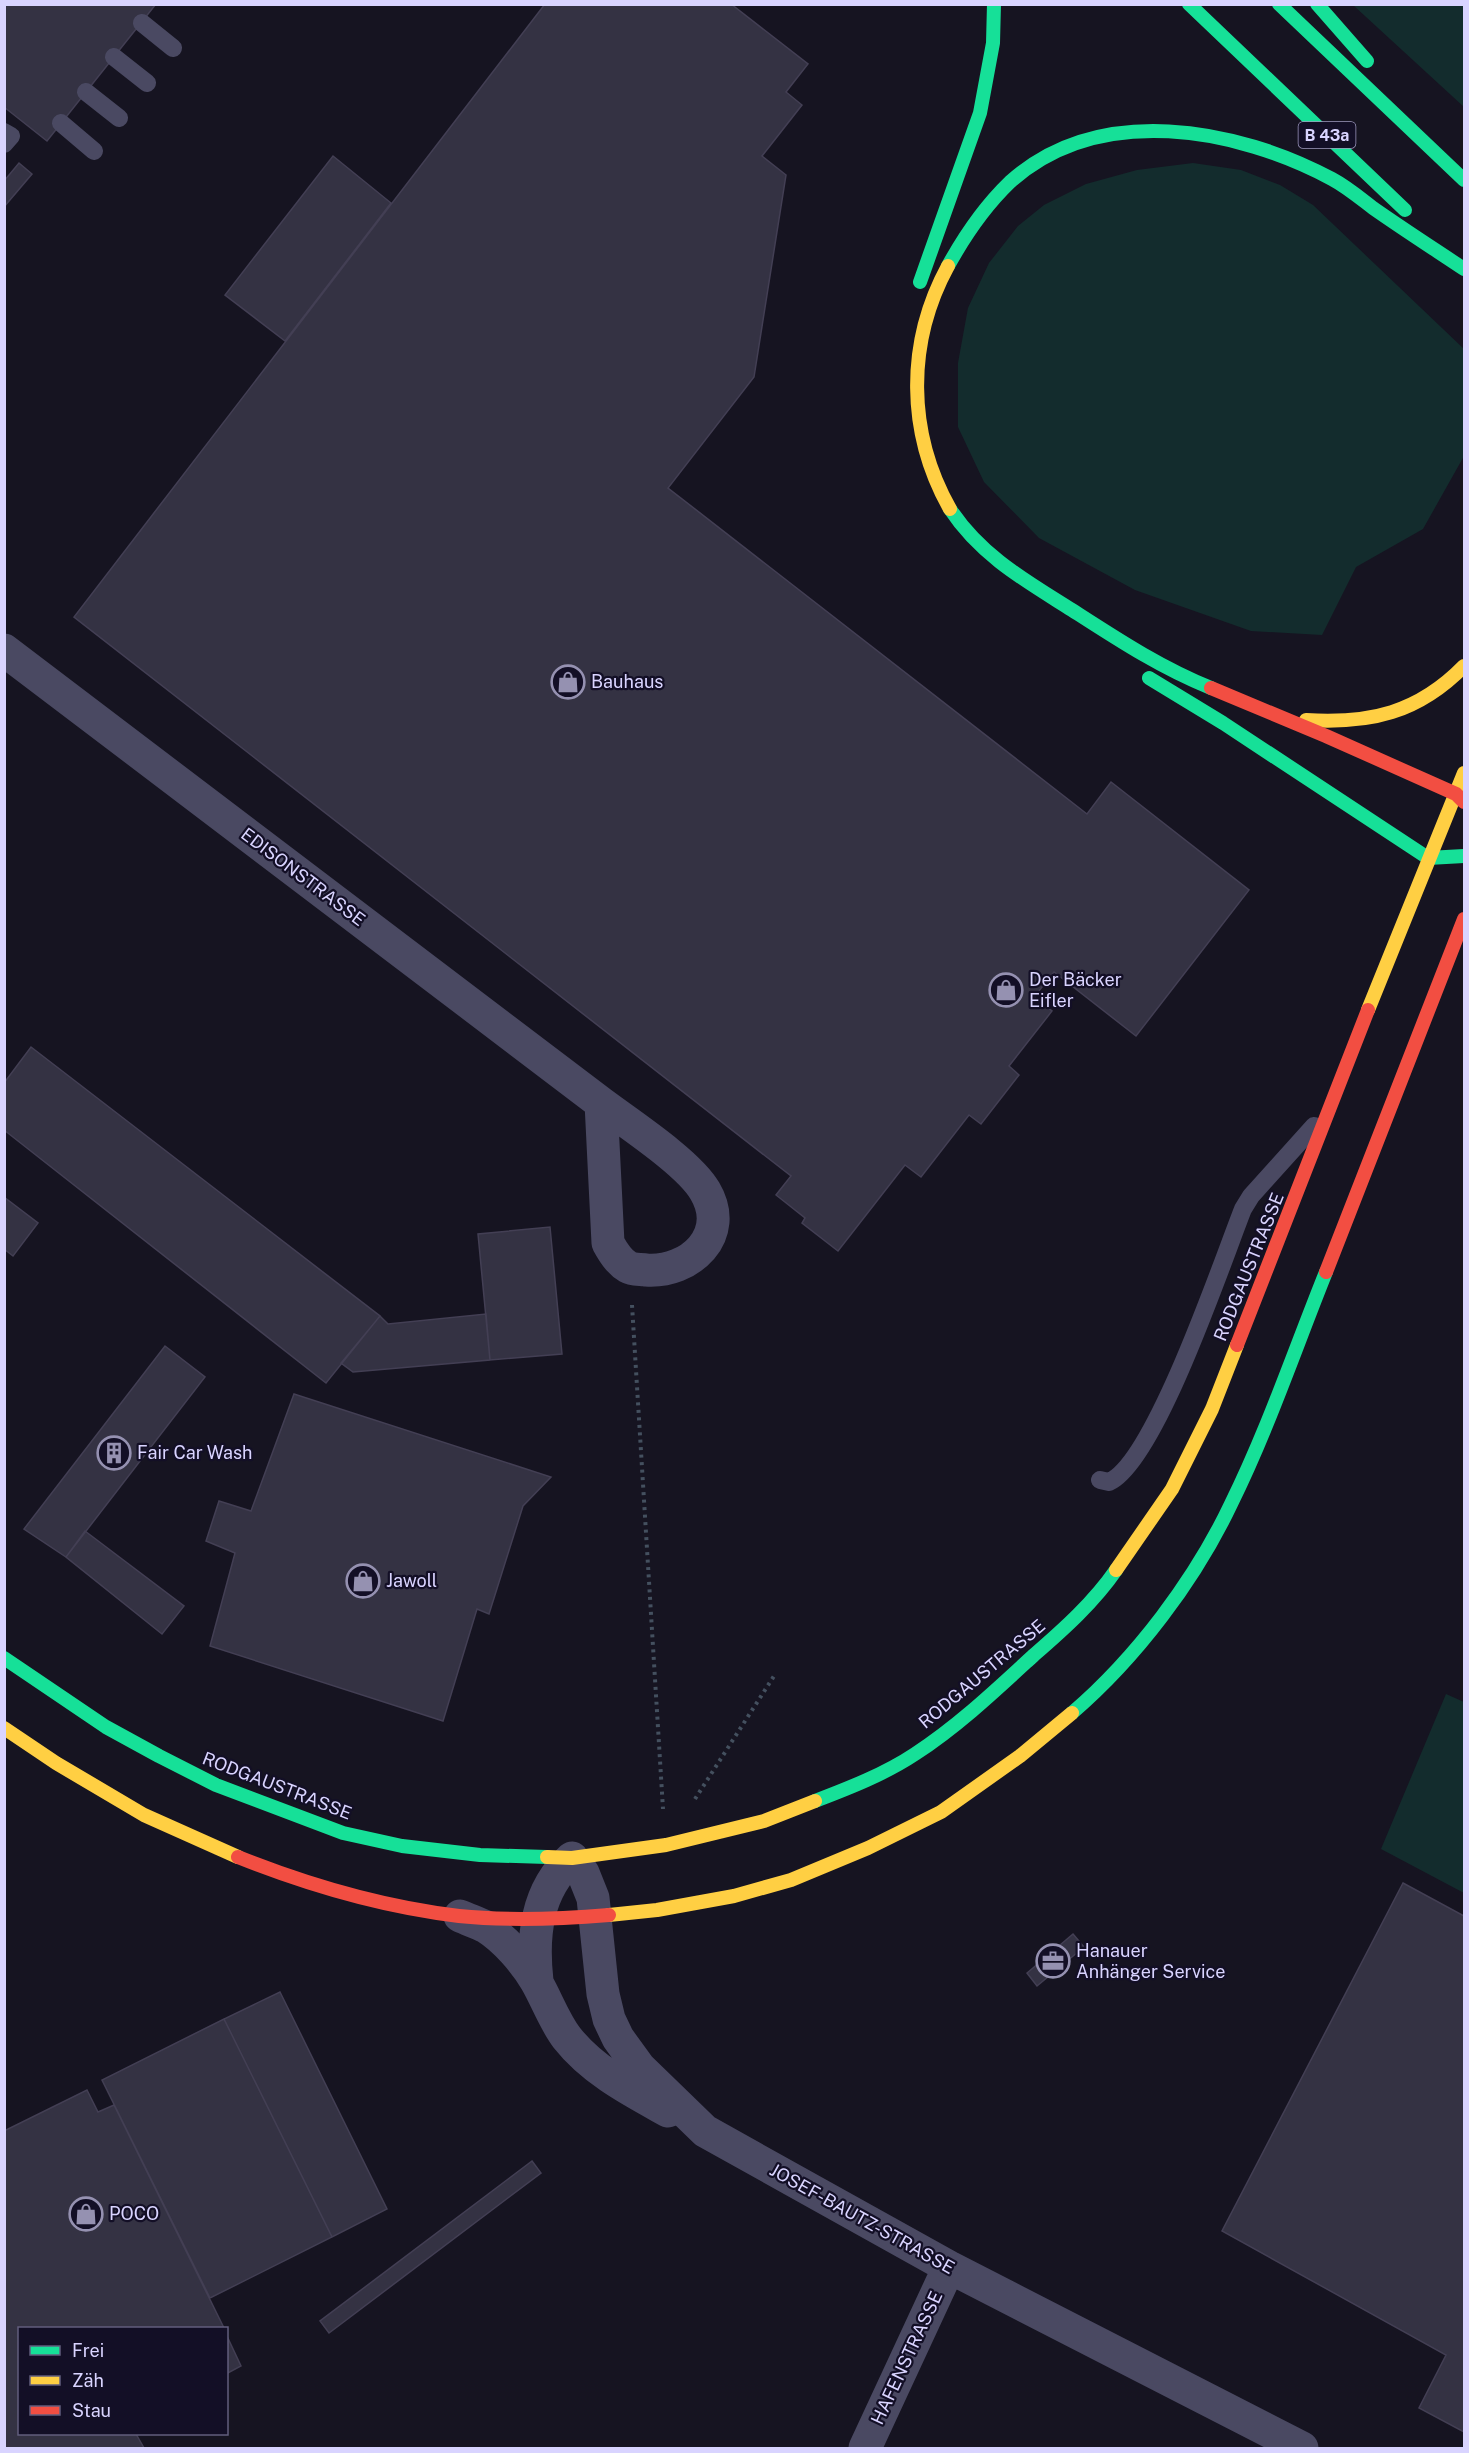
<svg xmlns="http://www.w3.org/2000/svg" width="1469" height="2453" viewBox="0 0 1469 2453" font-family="'Public Sans',sans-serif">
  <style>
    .green { fill: #132c2d }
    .building { fill: #343243; stroke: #433f54; stroke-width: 1.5 }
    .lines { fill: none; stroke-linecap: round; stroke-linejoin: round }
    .path { stroke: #44505f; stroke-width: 4; stroke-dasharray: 3 4.5; stroke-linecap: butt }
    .lane { stroke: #4a4962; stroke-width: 18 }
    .street { stroke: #4a4962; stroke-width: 33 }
    .fast { stroke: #16e098; stroke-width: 14 }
    .slow { stroke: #ffcf43; stroke-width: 14 }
    .jam { stroke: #f24e42; stroke-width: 14 }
    .labels { text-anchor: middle; stroke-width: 4.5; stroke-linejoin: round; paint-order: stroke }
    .shield { fill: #130f26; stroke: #9e99be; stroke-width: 1.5 }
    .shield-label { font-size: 16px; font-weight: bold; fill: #d9d4ff }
    .poi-label { font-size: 18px; fill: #d9d4ff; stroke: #130f26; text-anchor: start }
    .street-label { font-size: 18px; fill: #d9d4ff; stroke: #130f26 }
  </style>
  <rect width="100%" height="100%" fill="#161421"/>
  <!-- green -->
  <path class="green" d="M 1353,5 L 1464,5 L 1464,107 Z
    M 1193,163 L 1241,170 L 1280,185 L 1313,205 L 1464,349 L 1464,456 L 1423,529 L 1356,567 L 1322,635 L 1251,631 L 1135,590 L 1039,538 L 984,482 L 958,427 L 958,363 L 968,308 L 989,263 L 1018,226 L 1044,205 L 1086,184 L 1137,170 Z
    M 1446,1694 L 1464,1702 L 1464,1893 L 1381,1849 Z"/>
  <!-- building -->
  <path class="building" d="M 4,4 L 156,4 L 47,141 L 4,107 Z
    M 545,4 L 731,4 L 808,64 L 786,92 L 802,105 L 762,156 L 786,175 L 754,377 L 668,488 L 1087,814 L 1111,782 L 1249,890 L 1136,1036 L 1054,972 L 1034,997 L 1052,1011 L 1009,1066 L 1019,1075 L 981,1124 L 969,1115 L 921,1177 L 905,1165 L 838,1251 L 802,1223 L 805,1218 L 776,1195 L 791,1176 L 74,617 Z
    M 333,156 L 391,203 L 285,341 L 225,295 Z
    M 19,163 L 32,174 L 4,207 L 4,181 Z
    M 31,1047 L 380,1316 L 326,1383 L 4,1130 L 4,1083 Z
    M 4,1197 L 38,1223 L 13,1256 L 4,1249 Z
    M 550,1227 L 562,1354 L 490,1360 L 478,1234 Z
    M 486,1314 L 490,1360 L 353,1372 L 341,1363 L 380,1316 L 388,1324 Z
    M 165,1346 L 205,1377 L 66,1557 L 24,1529 Z
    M 294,1394 L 551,1477 L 523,1506 L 489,1614 L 477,1609 L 443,1721 L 210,1646 L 235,1553 L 206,1541 L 219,1501 L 251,1511 Z
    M 85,1531 L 184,1606 L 162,1634 L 66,1557 Z
    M 1403,1883 L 1464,1916 L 1464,2432 L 1419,2408 L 1446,2355 L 1222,2231 Z
    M 1073,1934 L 1084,1947 L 1037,1986 L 1027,1973 Z
    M 280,1992 L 387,2209 L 332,2237 L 224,2019 Z
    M 224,2019 L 332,2237 L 210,2298 L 102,2080 Z
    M 87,2090 L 98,2112 L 114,2105 L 224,2328 L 20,2328 L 20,2434 L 136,2434 L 144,2448 L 4,2448 L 4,2131 Z
    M 532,2161 L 541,2173 L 329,2333 L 320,2321 Z
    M 226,2334 L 241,2366 L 226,2374 Z"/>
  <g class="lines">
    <!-- path -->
    <path class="path" d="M 632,1305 L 663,1809
      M 695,1799 L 774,1676"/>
    <!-- lane -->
    <path class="lane" d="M 142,23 L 173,48
      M 114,57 L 147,83
      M 86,92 L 119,118
      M 61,123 L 94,151
      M 4,132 L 11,136 L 4,144
      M 1100,1480 L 1109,1482 C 1155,1462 1222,1262 1243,1209 L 1251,1196 L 1314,1126"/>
    <!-- street -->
    <path class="street" d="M 4,650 L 601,1103 C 629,1124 689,1163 705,1191 C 731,1235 690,1273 646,1270 C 641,1269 633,1270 628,1267 C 619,1262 613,1252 608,1243 L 601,1103
      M 460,1916 C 469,1920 478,1923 486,1927 C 505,1939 525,1962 536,1981 C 547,2000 554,2021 567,2038 C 593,2071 632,2091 668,2111
      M 537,1981 C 532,1936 536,1891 572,1858 L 583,1873 L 593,1898 L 603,1994 L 609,2019 L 618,2038 L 639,2067 L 705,2131 L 949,2267 L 1302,2448
      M 865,2448 L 949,2267"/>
    <!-- fast -->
    <path class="fast" d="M 1189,4 L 1405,210
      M 1279,4 L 1464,180
      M 1317,4 L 1367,61
      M 948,266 C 965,235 984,207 1010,182 C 1099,102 1237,128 1332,179 C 1347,187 1360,198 1373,208 C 1403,229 1434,249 1464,269
      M 920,282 L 980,113 L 993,43 L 994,4
      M 950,509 C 981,556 1026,581 1072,610 C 1117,639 1161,668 1211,688
      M 1149,678 L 1223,723 L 1428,858 L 1464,856
      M 4,1658 L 106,1727 L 159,1756 L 216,1785 L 343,1833 L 402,1846 L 480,1855 L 547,1857
      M 1072,1713 C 1136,1658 1195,1580 1231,1504 C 1268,1429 1295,1349 1326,1272
      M 815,1801 C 849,1788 885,1774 915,1754 C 958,1726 996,1690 1034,1655 C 1064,1629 1094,1602 1116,1570"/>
    <!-- slow -->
    <path class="slow" d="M 948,266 C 906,343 907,433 950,509
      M 1306,720 C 1370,724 1418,713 1464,666
      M 1368,1010 L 1464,773
      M 1116,1570 L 1172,1489 L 1212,1409 L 1237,1345
      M 4,1728 L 56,1763 L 144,1815 L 238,1857
      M 547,1857 L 572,1858 L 666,1845 L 764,1821 L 815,1801
      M 609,1915 L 657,1910 L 734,1896 L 791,1880 L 868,1848 L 941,1812 L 1020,1756 L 1072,1713"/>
    <!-- jam -->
    <path class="jam" d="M 1211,688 L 1326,736 L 1456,794 L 1464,802
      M 1326,1272 L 1464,919
      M 1237,1345 L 1368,1010
      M 238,1857 C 308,1885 384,1907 459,1916 C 508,1921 560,1919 609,1915"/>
  </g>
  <!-- icons -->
  <defs>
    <g id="shop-ring" transform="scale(1.725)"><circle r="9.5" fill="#130f26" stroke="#9591b1" stroke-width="1.5"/><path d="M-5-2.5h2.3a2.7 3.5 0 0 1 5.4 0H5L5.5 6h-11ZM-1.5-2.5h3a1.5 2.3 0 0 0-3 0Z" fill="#9591b1"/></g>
    <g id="building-ring" transform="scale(1.725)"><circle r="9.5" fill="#130f26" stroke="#9591b1" stroke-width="1.5"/><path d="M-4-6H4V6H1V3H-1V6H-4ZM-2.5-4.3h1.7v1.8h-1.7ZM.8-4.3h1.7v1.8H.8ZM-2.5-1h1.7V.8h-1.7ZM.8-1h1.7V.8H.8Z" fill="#9591b1"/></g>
    <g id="office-ring" transform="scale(1.725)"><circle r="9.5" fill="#130f26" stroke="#9591b1" stroke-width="1.5"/><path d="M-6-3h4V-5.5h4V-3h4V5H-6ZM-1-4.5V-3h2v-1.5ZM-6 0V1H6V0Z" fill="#9591b1"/></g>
  </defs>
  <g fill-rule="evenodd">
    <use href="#shop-ring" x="568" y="682"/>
    <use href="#shop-ring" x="1006" y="990"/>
    <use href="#building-ring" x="114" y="1453"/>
    <use href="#shop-ring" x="363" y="1581"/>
    <use href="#office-ring" x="1053" y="1961"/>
    <use href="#shop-ring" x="86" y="2214"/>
  </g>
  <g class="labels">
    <!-- shield labels -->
    <rect class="shield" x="1298.5" y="122" width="57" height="26" rx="4.5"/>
    <g class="shield-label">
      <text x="1327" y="141">B 43a</text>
    </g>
    <!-- poi labels -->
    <g class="poi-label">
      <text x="591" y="688">Bauhaus</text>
      <text x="1029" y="986">Der Bäcker<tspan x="1029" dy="21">Eifler</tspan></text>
      <text x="137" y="1459">Fair Car Wash</text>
      <text x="386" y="1587">Jawoll</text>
      <text x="1076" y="1957">Hanauer<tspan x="1076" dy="21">Anhänger Service</tspan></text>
      <text x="109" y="2220">POCO</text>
    </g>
    <!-- street labels -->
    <g class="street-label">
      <text transform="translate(303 877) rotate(37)" y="6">EDISONSTRASSE</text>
      <text transform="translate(1249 1267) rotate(-68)" y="6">RODGAUSTRASSE</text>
      <text transform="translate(982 1674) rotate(-40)" y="6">RODGAUSTRASSE</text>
      <text transform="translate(277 1786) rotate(21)" y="6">RODGAUSTRASSE</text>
      <text transform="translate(862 2219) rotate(29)" y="6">JOSEF-BAUTZ-STRASSE</text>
      <text transform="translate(907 2358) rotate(-65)" y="6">HAFENSTRASSE</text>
    </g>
  </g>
  <!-- border -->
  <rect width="1469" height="2453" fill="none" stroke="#d9d4ff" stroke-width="12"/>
  <!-- legend -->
  <rect x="18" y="2327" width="210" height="108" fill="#130f26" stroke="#625e7d" stroke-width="1.5"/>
  <rect x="30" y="2346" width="30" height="9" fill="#16e098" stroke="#625e7d" stroke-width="1.5"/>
  <text x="72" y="2357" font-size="18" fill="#d9d4ff">Frei</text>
  <rect x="30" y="2376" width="30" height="9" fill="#ffcf43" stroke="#625e7d" stroke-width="1.5"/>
  <text x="72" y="2387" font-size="18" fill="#d9d4ff">Zäh</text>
  <rect x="30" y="2406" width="30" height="9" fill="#f24e42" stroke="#625e7d" stroke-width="1.5"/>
  <text x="72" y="2417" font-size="18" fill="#d9d4ff">Stau</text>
</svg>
